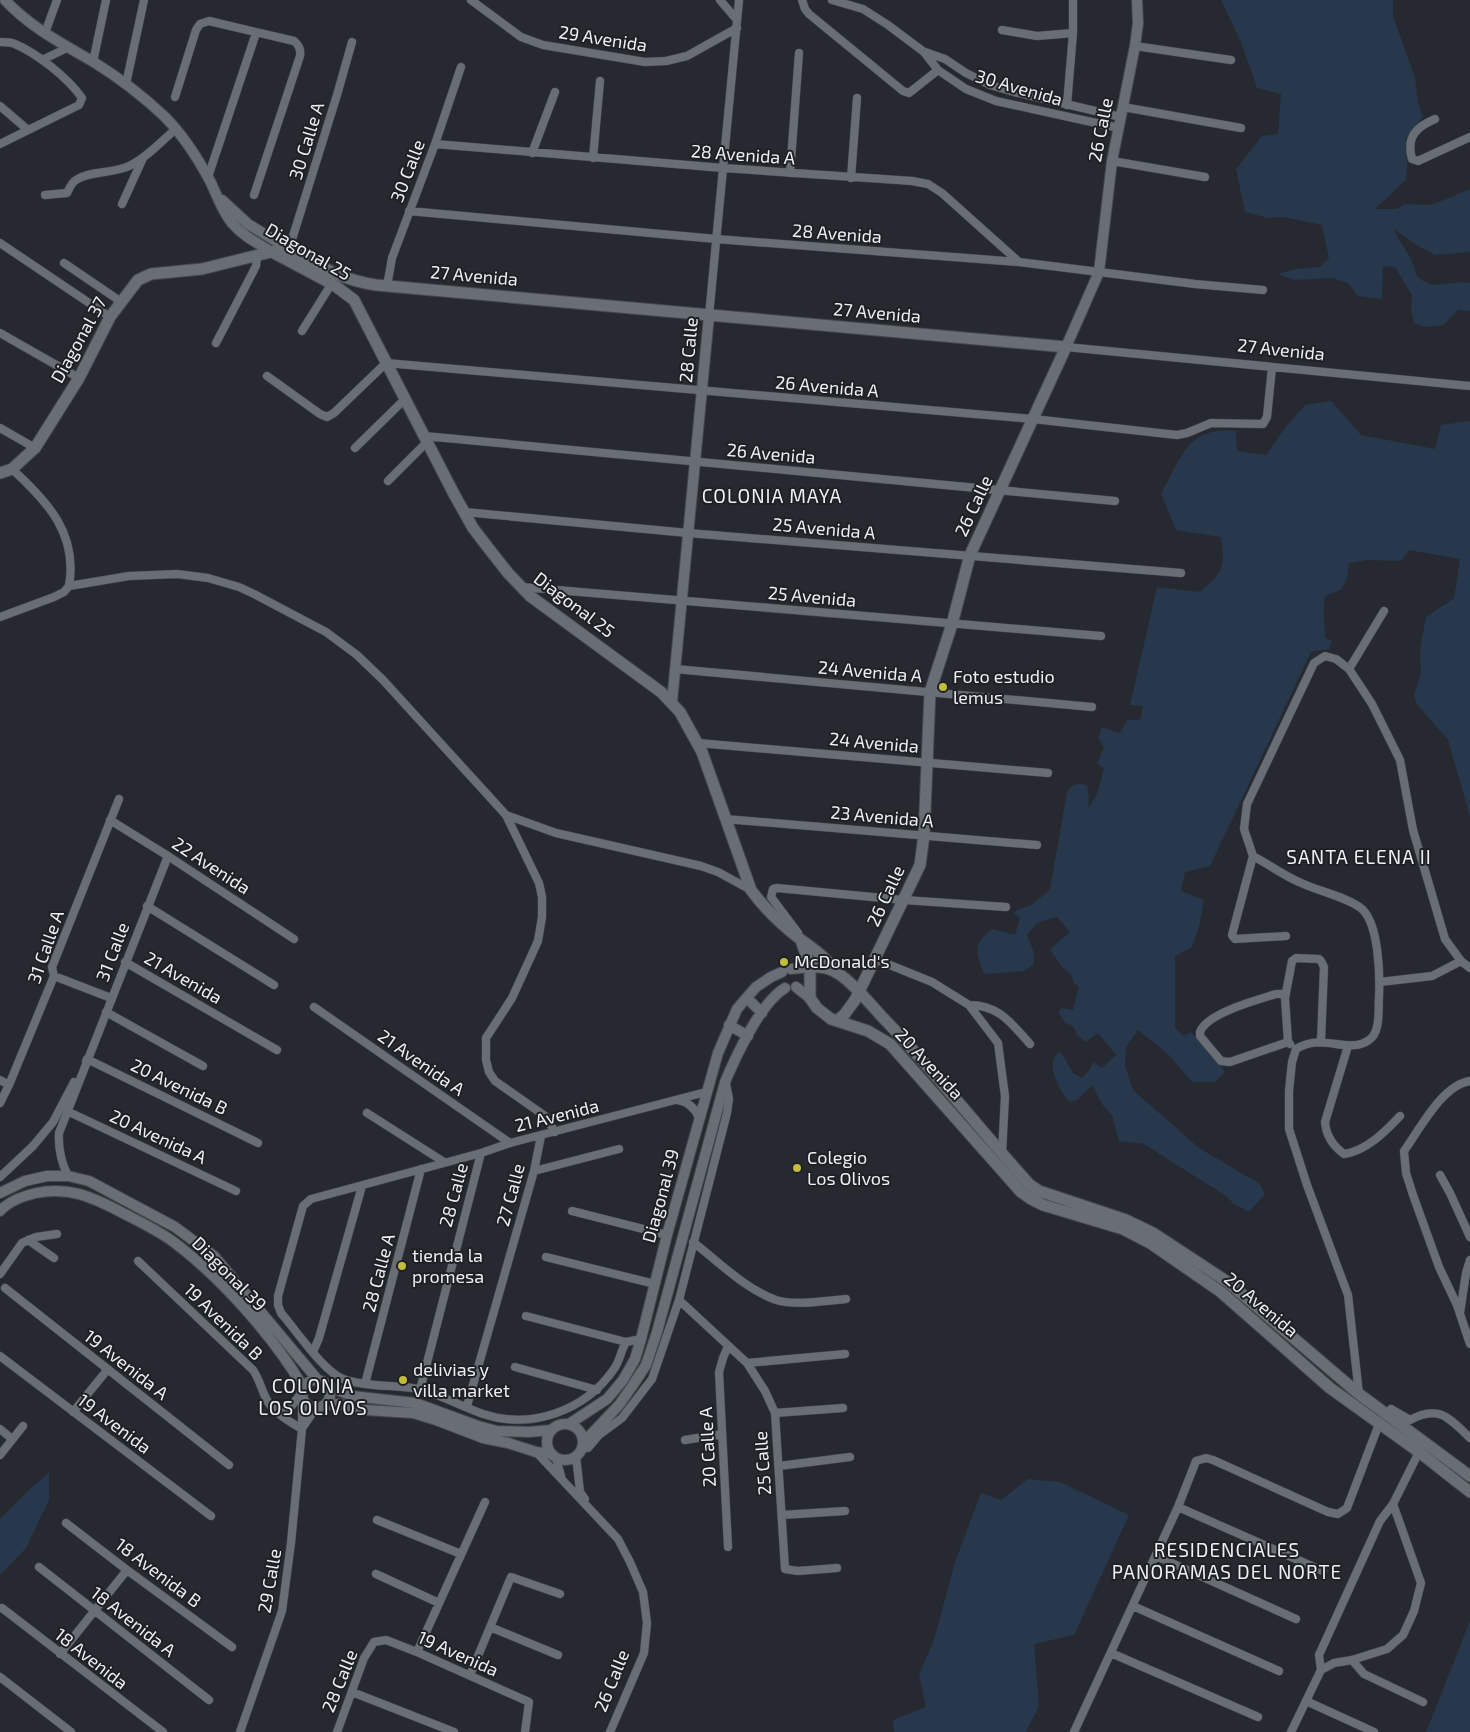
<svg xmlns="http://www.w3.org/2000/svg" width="1470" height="1732" viewBox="0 0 1470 1732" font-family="'Exo 2',sans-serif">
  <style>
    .green { fill: #27374c }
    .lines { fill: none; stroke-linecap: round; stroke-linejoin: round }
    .minor-casing { stroke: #44484c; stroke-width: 9 }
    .tertiary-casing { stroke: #44484c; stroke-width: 12 }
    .secondary-casing { stroke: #44484c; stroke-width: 13 }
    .minor { stroke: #696d74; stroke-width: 8 }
    .tertiary { stroke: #696d74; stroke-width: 10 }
    .secondary { stroke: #696d74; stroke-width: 11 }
    .poi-dot { fill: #c6bc3c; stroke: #1d2126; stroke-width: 2 }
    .labels { text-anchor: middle; stroke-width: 4; stroke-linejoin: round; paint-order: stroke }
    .street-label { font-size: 18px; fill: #ebeef2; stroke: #1d2126 }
    .poi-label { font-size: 18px; fill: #ebeef2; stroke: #1d2126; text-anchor: start }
    .neighbourhood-label { font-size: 19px; letter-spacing: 1px; fill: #ebeef2; stroke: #1d2126 }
  </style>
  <rect width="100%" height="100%" fill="#262a30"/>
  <!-- green -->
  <path class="green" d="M 1221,0 L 1393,0 L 1393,16 L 1415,78 L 1418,103 L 1423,116 L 1415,130 L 1406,138 C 1406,152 1408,165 1406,180 L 1375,209 L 1397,209 L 1405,204 L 1432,205 L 1470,189 L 1470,252 L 1435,255 L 1417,245 L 1393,229 L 1411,259 L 1418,278 L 1431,285 L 1463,282 L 1470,283 L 1470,311 L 1458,310 L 1443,325 L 1425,327 L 1414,323 L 1411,309 L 1412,295 L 1395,267 L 1383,266 L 1382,299 L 1358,296 L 1348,283 L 1332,278 L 1295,280 L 1278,274 L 1296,269 L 1320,267 L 1329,258 L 1322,225 L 1283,217 L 1268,218 L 1245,212 L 1236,169 L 1262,136 L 1278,134 L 1281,94 L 1257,88 L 1241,42 Z
    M 1331,401 L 1361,435 L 1435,449 L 1441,425 L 1470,421 L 1470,816 L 1448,740 L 1416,703 L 1414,695 L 1421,673 L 1420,649 L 1426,617 L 1454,598 L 1460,559 L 1409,550 L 1401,561 L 1367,560 L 1349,563 L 1347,578 L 1341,590 L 1325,596 C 1322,612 1325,623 1325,638 L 1332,641 L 1329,649 L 1311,652 L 1210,866 L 1185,872 L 1181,891 L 1204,900 L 1199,927 L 1191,948 L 1175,956 L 1175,1027 L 1183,1036 L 1191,1032 L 1208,1049 L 1225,1072 L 1215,1082 L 1192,1082 L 1169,1055 L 1138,1030 L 1126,1047 L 1125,1066 L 1133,1090 L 1199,1148 L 1260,1184 L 1265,1194 L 1249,1212 L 1234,1204 L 1226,1196 L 1144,1144 L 1119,1141 L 1112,1115 L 1102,1104 L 1092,1085 L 1077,1100 L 1070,1102 C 1062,1095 1050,1072 1053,1061 C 1054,1057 1057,1054 1060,1051 L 1074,1074 L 1082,1078 L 1090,1069 L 1093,1062 L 1102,1068 L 1116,1055 L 1098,1033 L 1086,1042 L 1078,1036 L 1073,1026 L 1065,1023 L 1058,1012 L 1062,1008 L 1073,1010 L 1079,987 L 1074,983 L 1071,974 L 1062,967 L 1050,949 L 1070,932 L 1057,917 L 1037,923 L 1027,935 L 1034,953 L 1033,965 L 1024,971 L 984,974 C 976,952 972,945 992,929 L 1015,935 L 1020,918 L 1014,913 L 1017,910 L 1031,905 L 1050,890 L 1067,792 L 1072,786 L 1081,783 L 1087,786 L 1089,798 L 1088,809 L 1097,794 L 1104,768 L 1097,764 L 1104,747 L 1098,738 L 1102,727 L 1120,733 L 1127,720 L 1140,720 L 1143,706 L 1130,705 L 1157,587 L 1200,592 C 1224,572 1225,567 1221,537 L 1176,530 L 1161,494 C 1181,458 1187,426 1236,431 L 1237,451 L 1266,455 L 1287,425 L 1305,405 Z
    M 49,1473 L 49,1500 L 26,1548 L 0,1575 L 0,1519 L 32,1487 Z
    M 1028,1479 L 1060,1482 L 1129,1515 L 1074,1635 L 1034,1644 L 1039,1706 L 1026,1732 L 894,1732 L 893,1720 L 926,1707 L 919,1674 L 934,1640 L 955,1562 L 981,1493 L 1001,1500 Z
    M 1470,1621 L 1470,1732 L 1426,1732 Z"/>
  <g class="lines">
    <!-- minor casing -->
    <g class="minor-casing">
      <path id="minor" d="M 471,0 L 521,37 L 543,45 L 645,62 L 666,61 L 687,56 L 737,28
        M 720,0 L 737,20
        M 802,0 L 805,9 L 809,14 L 903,91 L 909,93 L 938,70
        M 832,0 L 863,9 L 888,25 L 924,52 L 938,70 L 966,89 L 996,101 L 1119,128
        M 1002,30 L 1037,36 L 1073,33
        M 45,33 L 57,0
        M 0,42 C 5,42 11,42 15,44 C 38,54 68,78 82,98 L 79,105 L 0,144
        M 1135,46 L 1231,60
        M 925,52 L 945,59 L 966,73 L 990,85 L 1014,92 L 1121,117
        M 42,60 L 67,48
        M 93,62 L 106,0
        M 126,84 L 144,0
        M 175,97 L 196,30 L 200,24 L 209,21 L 294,41 C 299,45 301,50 300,56 L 254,195
        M 1067,105 L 1073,33 L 1073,0
        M 0,106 L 28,130
        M 1123,107 L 1241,128
        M 1435,119 C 1416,127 1406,137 1412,159 L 1418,161 L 1470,137
        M 435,144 L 723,168 L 912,181 L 928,184 L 942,193 L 1019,262
        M 532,153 L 555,92
        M 593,158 L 600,81
        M 1112,161 L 1205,177
        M 790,173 L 799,53
        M 208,177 L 256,33
        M 851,178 L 857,98
        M 45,195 L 67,193 C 69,189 72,182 76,180 C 91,170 113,174 129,166 C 147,158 161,141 176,129
        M 122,204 L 143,158
        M 409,211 L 716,239 L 1019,262 L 1195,284 L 1263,290
        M 0,243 L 110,317
        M 289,249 L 337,95 L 352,42
        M 64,263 L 120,301
        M 387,286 L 392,258 L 435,144 L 461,67
        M 709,316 L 739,0
        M 302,331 L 332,283
        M 0,333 L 79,378
        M 216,343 L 256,266 L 257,256
        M 1066,347 L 1470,386
        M 267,376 L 320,414 L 327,417 L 334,413 L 386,363 L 1033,419 L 1177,435 L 1187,433 L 1211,423 L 1263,424 L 1267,417 L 1272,367
        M 0,428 L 35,448
        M 424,436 L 1115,501
        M 355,448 L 405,399
        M 12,469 C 48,502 78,534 69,586
        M 388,481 L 427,442
        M 464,512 L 688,533 L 1181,573
        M 521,587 L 1101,636
        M 0,617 L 54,597 L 64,592 L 69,586 L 129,576 L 177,574 L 208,578 L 239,587 L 254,594 L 326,632 L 357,655 L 383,680 L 506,815 L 539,883 L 542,897 L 542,917 L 538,941 L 512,998 L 486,1038 L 486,1060 L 489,1072 L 495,1081 L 545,1116 L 555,1132
        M 675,669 L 1092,707
        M 1349,669 L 1384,611
        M 698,743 L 1048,773
        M 506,815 L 556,833 L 701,866 L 718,872 L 751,890
        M 725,819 L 1037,845
        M 110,820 L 168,856 L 294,939
        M 1253,856 C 1268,864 1283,875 1299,882 C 1317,891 1348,897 1362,909 C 1379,925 1380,975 1379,997 C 1378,1010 1381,1032 1369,1040 C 1348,1055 1323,1032 1296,1049 L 1292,1062 L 1289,1091 L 1289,1129 L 1307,1185 L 1348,1295 L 1359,1394
        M 147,906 L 274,985
        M 798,933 L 771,897 L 773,889 L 777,888 L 904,900 L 1006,907
        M 1286,936 L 1235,939 L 1232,935 L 1253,856 L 1244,829 L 1247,804 L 1314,663 L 1325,656 L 1336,659 L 1349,669 L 1372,704 L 1400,760 L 1413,830 L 1445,939 L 1461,961 L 1470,968
        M 875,959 L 932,982 L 969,1005 L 998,1043 L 1005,1096 L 1002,1154
        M 125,962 L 277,1050
        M 54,976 L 111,998
        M 1380,982 L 1432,976 L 1461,961
        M 1285,998 L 1283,994 L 1276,994 C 1257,1000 1207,1013 1200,1032 L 1200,1036 L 1221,1061 L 1230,1062 L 1288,1042
        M 969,1005 C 999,1005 1011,1023 1030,1044
        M 314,1007 L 510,1143
        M 106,1012 L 203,1066
        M 1290,1044 L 1288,1042 L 1285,998 L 1292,961 L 1296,958 L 1319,959 L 1321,961 L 1324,967 L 1321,1041
        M 1348,1046 L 1325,1122 C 1326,1135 1333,1146 1344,1154 C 1366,1151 1385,1132 1400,1116
        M 86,1061 L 87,1059 L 258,1143
        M 0,1080 L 9,1085
        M 1470,1081 C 1442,1085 1420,1129 1404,1151 L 1406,1173 L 1413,1195 L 1439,1267 L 1457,1305 L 1470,1344
        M 678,1100 C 689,1102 695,1108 699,1118
        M 0,1103 L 9,1085 L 54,976 L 52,967 L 119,799
        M 67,1111 L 236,1191
        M 367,1113 L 444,1162
        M 534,1171 L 619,1149
        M 1440,1175 L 1450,1193 L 1470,1237
        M 68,1176 C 61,1162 58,1149 59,1133 L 168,856
        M 0,1177 L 33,1146 L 53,1122 L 74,1082
        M 572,1211 L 667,1235
        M 28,1240 L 54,1258
        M 693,1242 C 719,1262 745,1289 776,1300 C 795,1306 826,1301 846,1299
        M 546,1257 L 655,1284
        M 138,1261 L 253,1370 C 260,1380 262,1392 268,1402 C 276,1414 290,1422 302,1429
        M 0,1274 L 22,1243 L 36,1237 L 57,1234
        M 5,1288 L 229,1465
        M 679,1300 L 747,1363 L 765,1391 L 775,1413 L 785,1569 L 798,1571 L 837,1568
        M 1460,1313 L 1466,1273 L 1470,1260
        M 526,1316 L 626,1342 L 641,1339
        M 626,1342 C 621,1350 620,1361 614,1369 C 585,1411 531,1430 483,1414 C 463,1407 443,1396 422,1390 C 404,1385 384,1387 366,1384 C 359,1383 350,1382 343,1379 C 323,1371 296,1330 281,1313 L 278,1305 L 278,1296 L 303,1206 L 311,1199 L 481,1153 L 510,1143 L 706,1092
        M 728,1346 L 723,1358 L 719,1372 L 728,1547
        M 313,1352 L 319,1338 L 362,1186
        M 0,1356 L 211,1516
        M 747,1363 L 845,1354
        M 515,1367 L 597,1390
        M 365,1384 L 421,1169
        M 420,1390 L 481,1153
        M 467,1406 L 534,1171 L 541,1136
        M 276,1411 L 290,1408 L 302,1392
        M 73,1412 L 108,1369
        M 775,1413 L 843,1408
        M 1387,1414 L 1391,1409 L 1410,1420 C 1439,1404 1449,1418 1470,1438
        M 303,1427 L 313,1412 L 319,1408
        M 0,1429 L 12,1439
        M 685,1440 L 722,1434
        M 582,1448 L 588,1448 L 599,1435 L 622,1418 L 652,1379 L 679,1300 L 727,1113 L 729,1099 L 726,1084
        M 536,1452 L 618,1539 L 630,1562 L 643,1592 L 647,1623 L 644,1653 L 610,1732
        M 0,1455 L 23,1426
        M 576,1456 L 580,1492 L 585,1499
        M 556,1458 L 561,1476
        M 779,1466 L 850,1457
        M 1178,1507 L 1323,1571
        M 782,1515 L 845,1511
        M 377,1520 L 461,1554
        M 66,1523 L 127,1570 L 232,1647
        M 1156,1556 L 1296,1619
        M 39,1567 L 209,1700
        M 376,1574 L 439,1603
        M 1133,1606 L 1279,1671
        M 2,1608 L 163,1732
        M 490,1627 L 558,1655
        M 417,1652 L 485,1502
        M 1111,1653 L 1258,1717
        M 60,1654 L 127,1570
        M 1352,1660 L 1364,1674 L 1423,1702
        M 1321,1670 L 1334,1663 L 1352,1660 L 1387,1649 L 1403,1635 L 1414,1611 L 1421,1583 L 1393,1504
        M 470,1675 L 511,1577 L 560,1594
        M 0,1677 L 71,1732
        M 352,1692 L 454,1732
        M 1306,1701 L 1374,1732
        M 240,1732 L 282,1611 L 291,1543 L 302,1429 L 302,1398
        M 337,1732 L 364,1658 L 374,1642 L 386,1640 L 417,1652 L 529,1702 L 525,1732
        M 1074,1732 L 1178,1507 L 1196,1461 L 1206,1458 L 1213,1460 L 1328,1512 L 1338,1514 L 1347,1508 L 1379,1424
        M 1291,1732 L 1321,1670 L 1319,1655 L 1380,1521 L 1393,1504 L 1419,1452"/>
    </g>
    <!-- tertiary casing -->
    <g class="tertiary-casing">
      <path id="tertiary" d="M 5,0 C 30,27 61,43 92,61 C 118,77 143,96 165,117 C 182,134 197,157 209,179 C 217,194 221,210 232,223 C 243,236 257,243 272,252
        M 222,200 L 248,224 L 289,249
        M 1066,347 L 1099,272 L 1112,161 L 1135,46 L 1138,23 L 1137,0
        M 672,702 L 709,316
        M 791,969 L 810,967
        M 796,987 L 810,998
        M 747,998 L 762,1013
        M 729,1025 L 748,1036
        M 0,1193 L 25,1181 L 47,1176 L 68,1176 L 89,1181 L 175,1227 L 214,1256 L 317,1379
        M 0,1211 C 9,1201 23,1196 36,1193 C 68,1186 92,1197 119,1211 C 138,1221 158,1230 175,1243 C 221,1278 274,1337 303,1387
        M302 1394a14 14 0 1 1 28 0a14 14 0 1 1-28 0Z
        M 328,1386 L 352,1396 L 415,1403 L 478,1426 L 497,1431 L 529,1432 L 551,1430
        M 325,1405 L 339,1404 L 366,1410 L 413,1413 L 436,1420 L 483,1438 L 508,1443 L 536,1452 L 551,1454
        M547 1442a18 18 0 1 1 36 0a18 18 0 1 1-36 0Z
        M 569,1424 L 607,1399 L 623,1380 L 635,1359 L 641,1339 L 667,1235 L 718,1053 L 737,1009 L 756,987 L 771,977 L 782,972
        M 583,1443 L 619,1405 L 633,1385 L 646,1365 L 657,1332 L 725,1082 C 736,1056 761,1002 785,988"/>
    </g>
    <!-- secondary casing -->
    <g class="secondary-casing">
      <path id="secondary" d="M 272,252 L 334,285 L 354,300 L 454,494 L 473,528 L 486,545 L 508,573 L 530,596 L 661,692 L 680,712 L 702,752 L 751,890 C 764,908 782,925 800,939 C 816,951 825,956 837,973
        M 0,473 L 12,469 L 35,448 L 79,378 L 110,317 L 138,280 L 151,274 L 202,269 L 283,249 C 292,248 323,268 334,273 C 348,279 362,283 376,285 L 1066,347 L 970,555 L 952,624 L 930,692 L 924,835 L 920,865 L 855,1000 L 844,1015 L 837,1021
        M 801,940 L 810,967 L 810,998 L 817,1008 L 831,1019 L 868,1031 L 890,1044 L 1021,1192 L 1031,1199 L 1043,1205 L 1123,1229 L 1150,1243 L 1221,1292 L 1330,1388 L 1419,1452 L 1470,1492
        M 810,967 C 820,966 830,968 839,974 C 857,986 872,1007 888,1023 C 937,1074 981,1131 1029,1184 L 1039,1191 L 1126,1220 L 1153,1233 L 1229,1283 L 1359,1394 L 1470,1476"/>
    </g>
    <!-- minor -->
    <use href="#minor" class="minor"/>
    <!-- tertiary -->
    <use href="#tertiary" class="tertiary"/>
    <!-- secondary -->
    <use href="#secondary" class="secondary"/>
  </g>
  <!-- markers -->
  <g class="poi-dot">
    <circle cx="943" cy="687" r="5"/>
    <circle cx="784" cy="962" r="5"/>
    <circle cx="797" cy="1168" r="5"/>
    <circle cx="402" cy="1266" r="5"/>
    <circle cx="403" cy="1380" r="5"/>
  </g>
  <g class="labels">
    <!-- street labels -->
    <g class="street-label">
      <text transform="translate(603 39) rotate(9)" y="6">29 Avenida</text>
      <text transform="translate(1019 88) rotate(16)" y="6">30 Avenida</text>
      <text transform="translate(1101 130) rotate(-79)" y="6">26 Calle</text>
      <text transform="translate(307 141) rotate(-73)" y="6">30 Calle A</text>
      <text transform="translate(743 155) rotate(4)" y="6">28 Avenida A</text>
      <text transform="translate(408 171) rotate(-69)" y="6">30 Calle</text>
      <text transform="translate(837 234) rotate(4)" y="6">28 Avenida</text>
      <text transform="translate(308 252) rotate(30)" y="6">Diagonal 25</text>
      <text transform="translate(474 276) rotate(5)" y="6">27 Avenida</text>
      <text transform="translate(877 313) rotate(5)" y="6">27 Avenida</text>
      <text transform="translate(79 340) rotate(-61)" y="6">Diagonal 37</text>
      <text transform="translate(689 350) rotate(-85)" y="6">28 Calle</text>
      <text transform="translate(1281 350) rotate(6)" y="6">27 Avenida</text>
      <text transform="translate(827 387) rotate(5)" y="6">26 Avenida A</text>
      <text transform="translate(771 454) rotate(5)" y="6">26 Avenida</text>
      <text transform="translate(974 506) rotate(-65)" y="6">26 Calle</text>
      <text transform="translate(824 529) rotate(5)" y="6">25 Avenida A</text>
      <text transform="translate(812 597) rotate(5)" y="6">25 Avenida</text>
      <text transform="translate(574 605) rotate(37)" y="6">Diagonal 25</text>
      <text transform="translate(870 672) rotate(5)" y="6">24 Avenida A</text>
      <text transform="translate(874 743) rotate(5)" y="6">24 Avenida</text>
      <text transform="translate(882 817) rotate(5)" y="6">23 Avenida A</text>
      <text transform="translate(211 866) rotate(33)" y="6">22 Avenida</text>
      <text transform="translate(886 896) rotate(-65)" y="6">26 Calle</text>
      <text transform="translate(46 947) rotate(-71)" y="6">31 Calle A</text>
      <text transform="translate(113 952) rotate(-69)" y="6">31 Calle</text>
      <text transform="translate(183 978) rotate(30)" y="6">21 Avenida</text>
      <text transform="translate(421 1063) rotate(35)" y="6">21 Avenida A</text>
      <text transform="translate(929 1064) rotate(47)" y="6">20 Avenida</text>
      <text transform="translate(179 1087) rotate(26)" y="6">20 Avenida B</text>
      <text transform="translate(557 1116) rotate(-14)" y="6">21 Avenida</text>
      <text transform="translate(158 1137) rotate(25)" y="6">20 Avenida A</text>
      <text transform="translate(454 1195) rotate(-75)" y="6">28 Calle</text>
      <text transform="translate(511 1195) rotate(-75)" y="6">27 Calle</text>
      <text transform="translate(661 1196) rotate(-75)" y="6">Diagonal 39</text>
      <text transform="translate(379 1273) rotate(-75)" y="6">28 Calle A</text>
      <text transform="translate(229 1274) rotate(45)" y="6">Diagonal 39</text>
      <text transform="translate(1261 1305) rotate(40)" y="6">20 Avenida</text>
      <text transform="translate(223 1322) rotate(44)" y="6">19 Avenida B</text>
      <text transform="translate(126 1365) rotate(38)" y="6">19 Avenida A</text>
      <text transform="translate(114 1424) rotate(37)" y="6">19 Avenida</text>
      <text transform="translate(708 1447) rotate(-93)" y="6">20 Calle A</text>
      <text transform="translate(763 1463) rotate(-94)" y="6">25 Calle</text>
      <text transform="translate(158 1573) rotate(37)" y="6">18 Avenida B</text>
      <text transform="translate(270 1581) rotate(-80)" y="6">29 Calle</text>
      <text transform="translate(133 1622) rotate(38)" y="6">18 Avenida A</text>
      <text transform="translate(458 1654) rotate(24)" y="6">19 Avenida</text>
      <text transform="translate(91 1659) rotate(38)" y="6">18 Avenida</text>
      <text transform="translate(340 1681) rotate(-68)" y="6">28 Calle</text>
      <text transform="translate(612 1681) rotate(-68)" y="6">26 Calle</text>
    </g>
    <!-- poi labels -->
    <g class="poi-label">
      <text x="953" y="683">Foto estudio<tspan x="953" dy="21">lemus</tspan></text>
      <text x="794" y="968">McDonald's</text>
      <text x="807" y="1164">Colegio<tspan x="807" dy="21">Los Olivos</tspan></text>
      <text x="412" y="1262">tienda la<tspan x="412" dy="21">promesa</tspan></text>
      <text x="413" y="1376">delivias y<tspan x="413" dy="21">villa market</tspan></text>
    </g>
    <!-- neighbourhood labels -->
    <g class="neighbourhood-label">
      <text x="772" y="503">COLONIA MAYA</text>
      <text x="1359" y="864">SANTA ELENA II</text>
      <text x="313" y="1393">COLONIA<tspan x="313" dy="22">LOS OLIVOS</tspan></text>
      <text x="1227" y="1557">RESIDENCIALES<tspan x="1227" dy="22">PANORAMAS DEL NORTE</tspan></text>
    </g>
  </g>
</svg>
